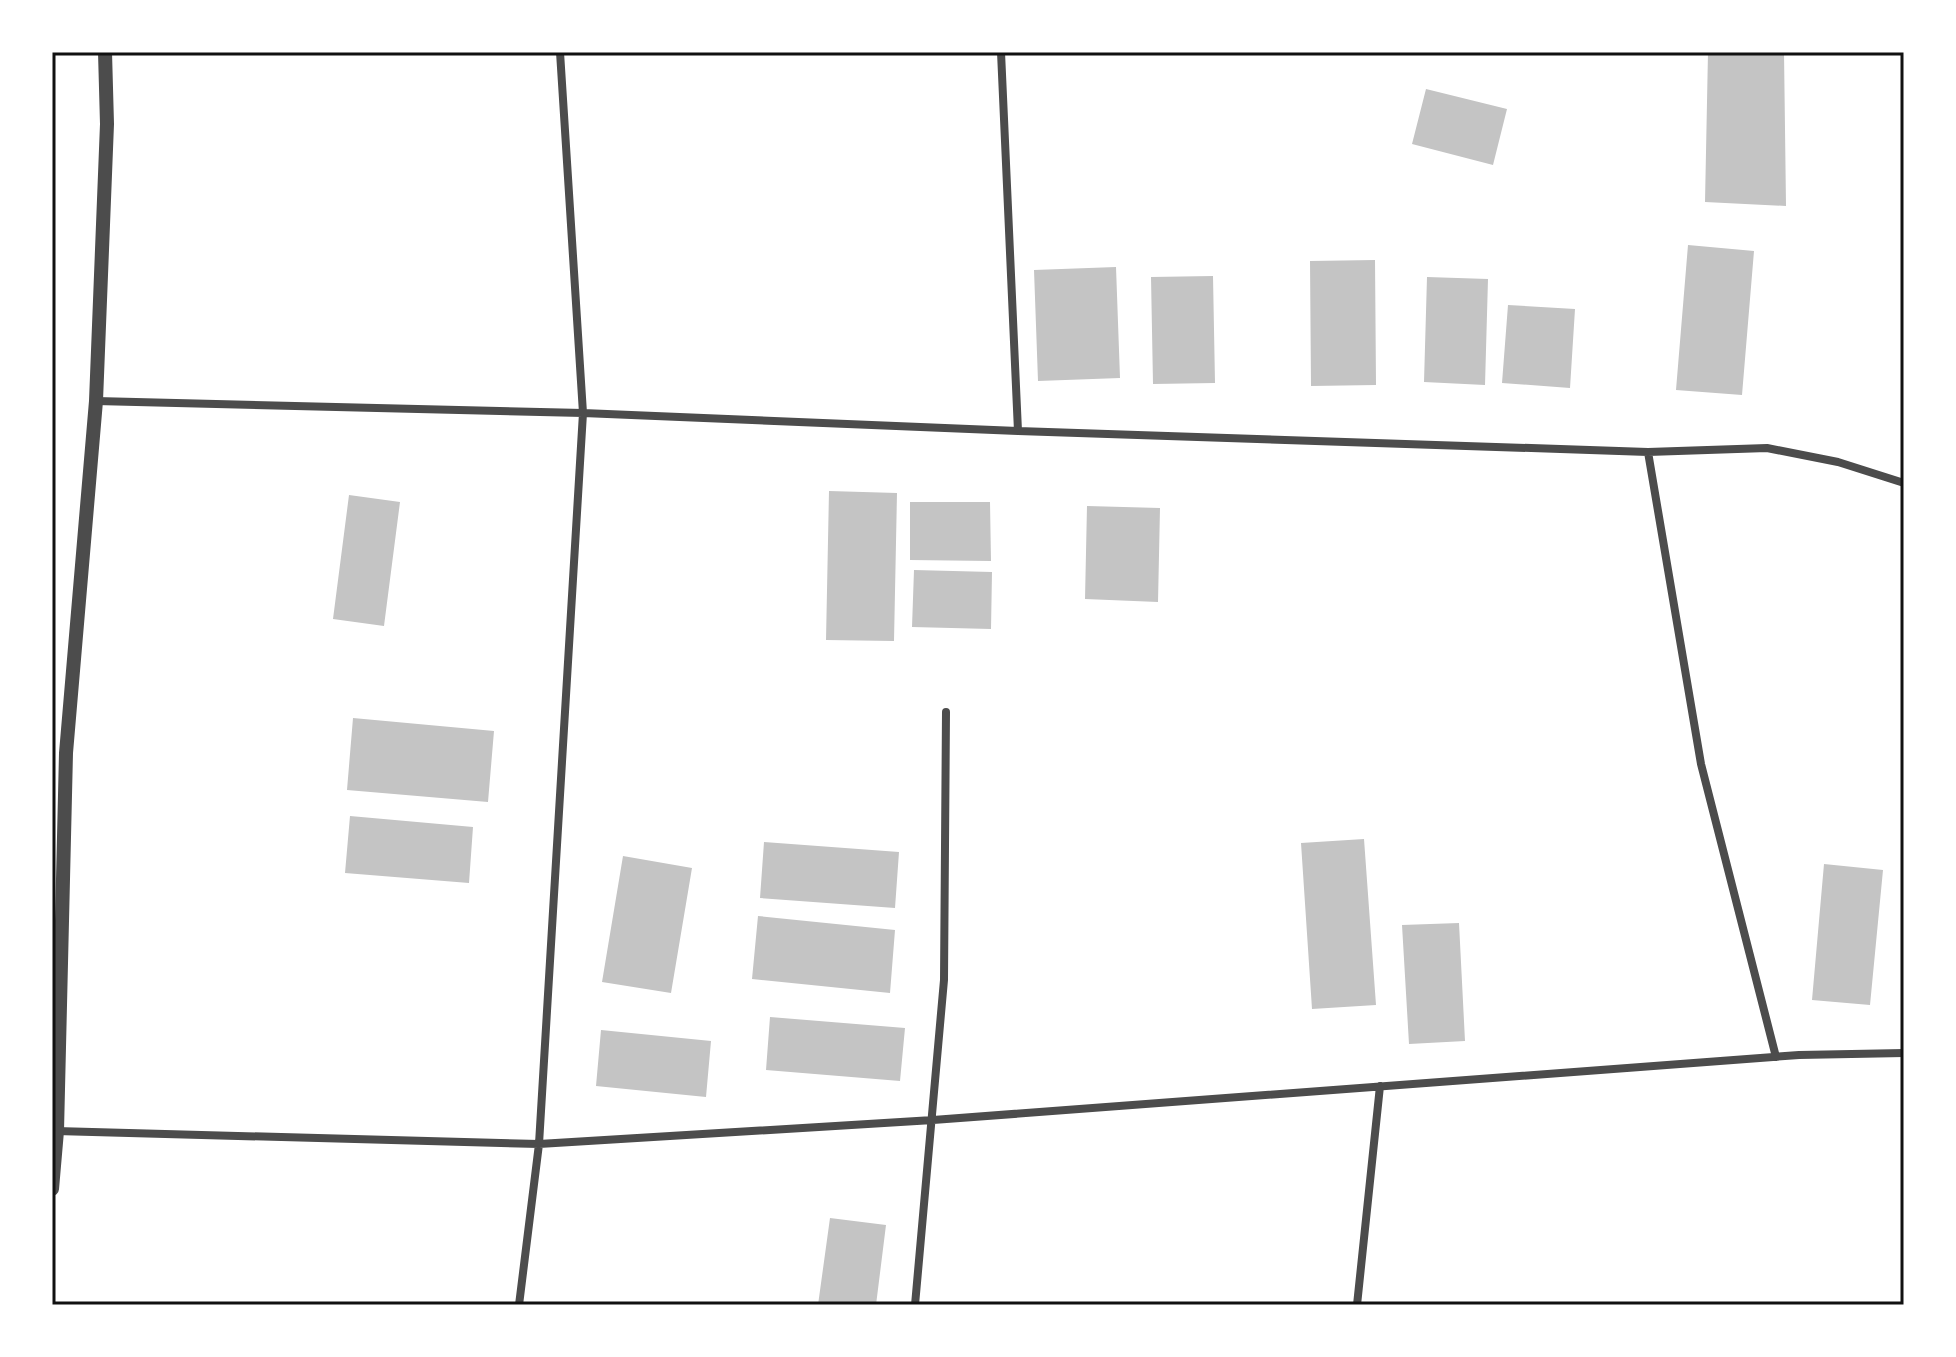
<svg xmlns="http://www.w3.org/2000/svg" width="1956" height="1357" viewBox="0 0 1956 1357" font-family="'Archivo Narrow',sans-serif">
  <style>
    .building { fill: #c4c4c4 }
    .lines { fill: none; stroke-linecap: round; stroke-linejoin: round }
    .minor { stroke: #4c4c4c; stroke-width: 8 }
    .tertiary { stroke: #4c4c4c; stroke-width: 14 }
    .neatline { fill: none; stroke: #111; stroke-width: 3 }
  </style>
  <rect width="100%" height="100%" fill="#fff"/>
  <!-- building -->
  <path class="building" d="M 1708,52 L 1784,52 L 1786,206 L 1705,202 Z
    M 1426,89 L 1507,109 L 1493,165 L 1412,144 Z
    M 1688,245 L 1754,251 L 1742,395 L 1676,390 Z
    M 1375,260 L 1376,385 L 1311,386 L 1310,261 Z
    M 1116,267 L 1120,378 L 1038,381 L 1034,270 Z
    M 1213,276 L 1215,383 L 1153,384 L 1151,277 Z
    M 1427,277 L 1488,279 L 1485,385 L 1424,382 Z
    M 1508,305 L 1575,309 L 1570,388 L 1502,383 Z
    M 829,491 L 897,493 L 894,641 L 826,640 Z
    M 349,495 L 400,502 L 384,626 L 333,619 Z
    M 910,502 L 990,502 L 991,561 L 910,560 Z
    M 1087,506 L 1160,508 L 1158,602 L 1085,599 Z
    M 914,570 L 992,572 L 991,629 L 912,627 Z
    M 353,718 L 494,731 L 488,802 L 347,790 Z
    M 350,816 L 473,827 L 469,883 L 345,873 Z
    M 1364,839 L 1376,1005 L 1312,1009 L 1301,843 Z
    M 764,842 L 899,852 L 895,908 L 760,898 Z
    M 623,856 L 692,868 L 671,993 L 602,982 Z
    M 1824,864 L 1883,870 L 1870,1005 L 1812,1000 Z
    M 758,916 L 895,930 L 890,993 L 752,979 Z
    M 1459,923 L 1465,1041 L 1409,1044 L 1402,925 Z
    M 770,1017 L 905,1028 L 900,1081 L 766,1070 Z
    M 601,1030 L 711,1041 L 706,1097 L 596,1086 Z
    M 830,1218 L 886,1225 L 876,1305 L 818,1305 Z"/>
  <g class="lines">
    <!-- minor -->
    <path class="minor" d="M 1001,52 L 1018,431
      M 96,401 L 583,413 L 1018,431 L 1648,452 L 1767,448 L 1838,462 L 1904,483
      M 1648,452 L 1701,764 L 1776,1057
      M 56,1131 L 539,1144 L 933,1120 L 1799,1055 L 1904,1053
      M 519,1305 L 539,1144 L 583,413 L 560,52
      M 915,1305 L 944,980 L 946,712
      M 1357,1305 L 1380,1086"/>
    <!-- tertiary -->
    <path class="tertiary" d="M 52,1189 L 57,1131 L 66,753 L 96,401 L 107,124 L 105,52"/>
  </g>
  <!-- border -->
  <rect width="1956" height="1357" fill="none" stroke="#ffffff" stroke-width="108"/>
  <rect x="54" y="54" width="1848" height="1249" class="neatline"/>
</svg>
